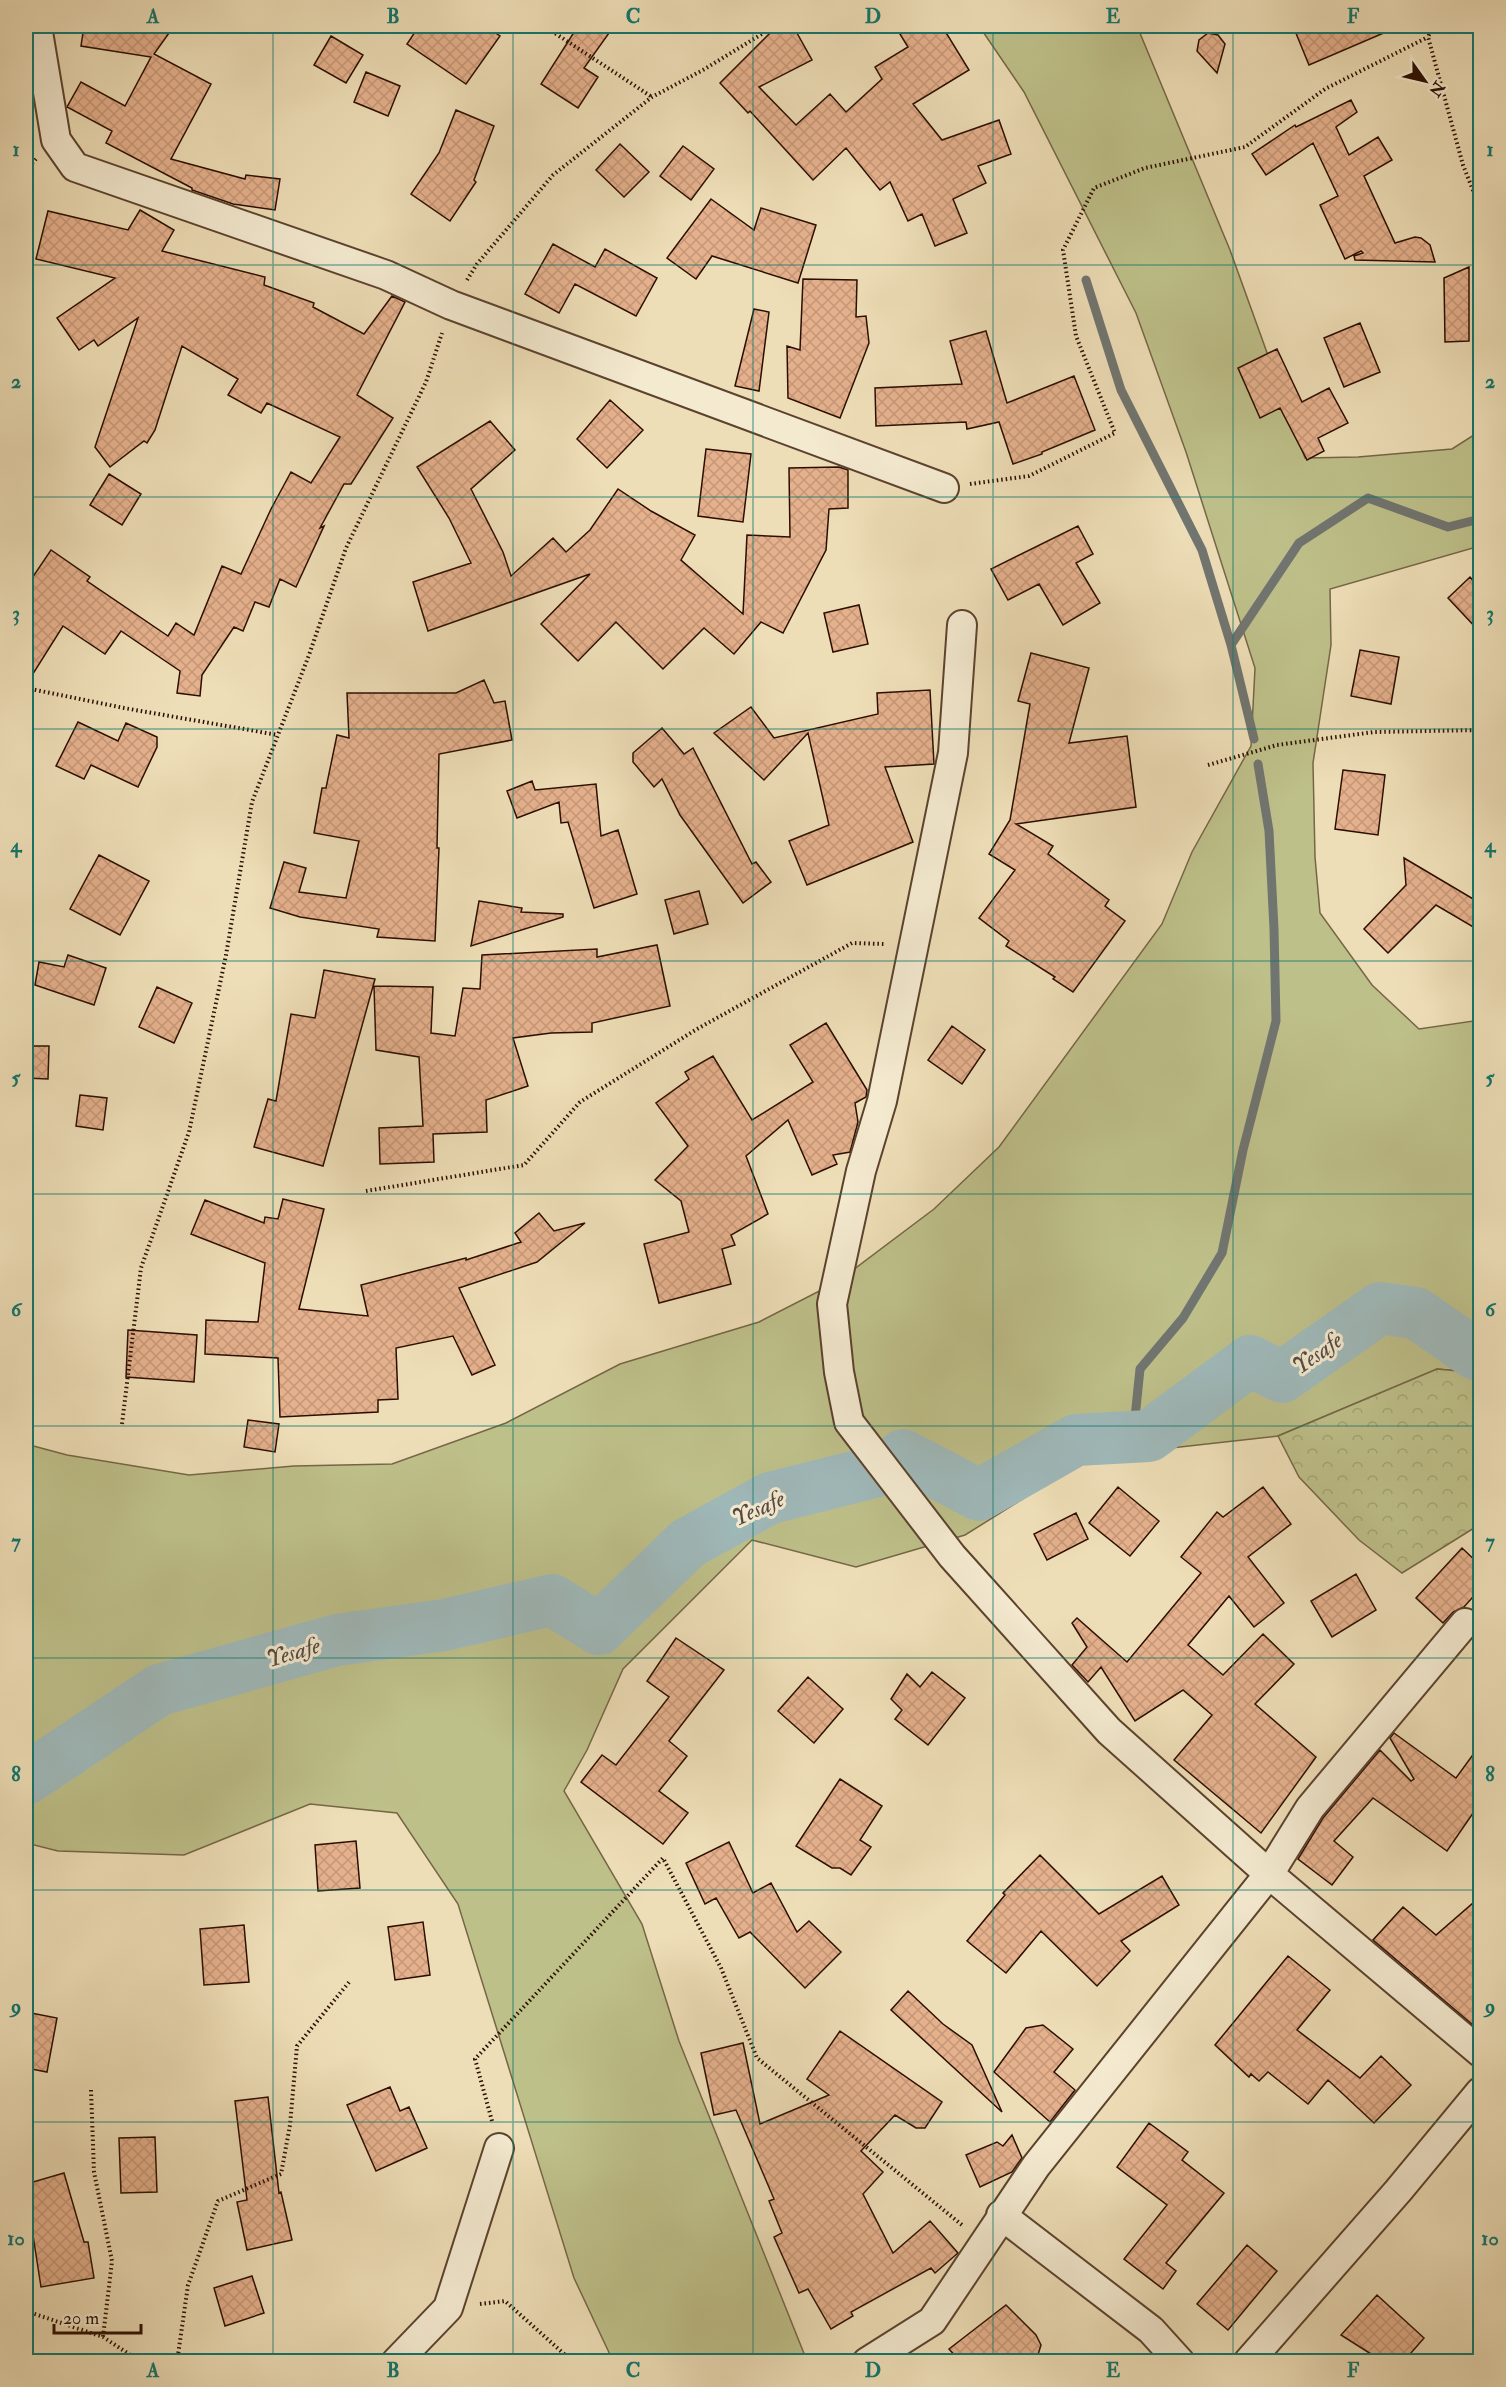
<svg xmlns="http://www.w3.org/2000/svg" width="1506" height="2387" viewBox="0 0 1506 2387" font-family="'IM FELL Double Pica',serif">
  <style>
    .grass { fill: #bec08a; stroke: #756746; stroke-width: 1.5 }
    .forest { fill: url(#forest-crowns); stroke: #756746; stroke-width: 1.5 }
    .lines { fill: none; stroke-linecap: round; stroke-linejoin: round }
    .stream { stroke: #717570; stroke-width: 9 }
    .river { stroke: #9fb9ba; stroke-width: 52 }
    .building { fill: url(#building-cross-hatch); stroke: #2c0e01; stroke-width: 1.5 }
    .minor-casing { stroke: #5c422e; stroke-width: 32 }
    .path { stroke: #2c0e01; stroke-width: 4; stroke-dasharray: 1.5 3; stroke-linecap: butt }
    .minor { stroke: #f4ead0; stroke-width: 28 }
    .grid { fill: none; stroke: #0f766e; stroke-width: 1.5; stroke-opacity: 0.55 }
    .labels { text-anchor: middle; stroke-width: 6; stroke-linejoin: round; paint-order: stroke }
    .water-label { font-size: 24px; font-style: italic; fill: #544a42; stroke: #f4ead0 }
    .neatline { fill: none; stroke: #0f766e; stroke-width: 2 }
    .grid-label { font-size: 20px; text-anchor: middle; font-weight: bold; fill: #0f766e }
  </style>
  <defs>
    <pattern id="forest-crowns" width="20" height="18" patternUnits="userSpaceOnUse" patternTransform="scale(1.5)"><rect width="20" height="18" fill="#bec08a"/><path d="M2 6a3 3 0 1 1 6 0M12 15a3 3 0 1 1 6 0" fill="none" stroke="#a3a475"/></pattern>
    <pattern id="building-cross-hatch" width="8" height="8" patternUnits="userSpaceOnUse" patternTransform="scale(1.5)"><rect width="8" height="8" fill="#e5b18d"/><path d="M0 0l8 8M0 8l8-8" fill="none" stroke="#c59778"/></pattern>
  </defs>
  <rect width="100%" height="100%" fill="#eedeb7"/>
  <filter id="stains"><feTurbulence type="fractalNoise" baseFrequency=".00333" numOctaves="4"/><feColorMatrix values="0 0 0 0 .2 0 0 0 0 .09 0 0 0 0 .02 0 0 0 .5 -.17"/></filter>
  <radialGradient id="worn" r=".72"><stop offset=".6" stop-color="#630" stop-opacity="0"/><stop offset="1" stop-color="#630" stop-opacity=".3"/></radialGradient>
  <!-- grass -->
  <path class="grass" d="M 979,26 L 1137,26 L 1230,250 L 1305,458 L 1358,457 L 1452,449 L 1480,431 L 1480,546 L 1330,589 L 1331,645 L 1313,763 L 1315,857 L 1320,913 L 1372,985 L 1419,1029 L 1480,1020 L 1480,1373 L 1437,1369 L 1278,1436 L 1090,1457 L 965,1535 L 856,1567 L 752,1540 L 623,1669 L 587,1750 L 564,1791 L 642,1924 L 679,2041 L 807,2361 L 613,2361 L 574,2278 L 458,1904 L 397,1813 L 310,1804 L 184,1855 L 58,1851 L 26,1843 L 26,1444 L 67,1455 L 189,1475 L 294,1466 L 392,1464 L 506,1423 L 620,1364 L 759,1322 L 837,1282 L 934,1209 L 999,1147 L 1162,924 L 1192,852 L 1251,746 L 1255,668 L 1186,452 L 1136,313 L 1024,92 Z"/>
  <!-- forest -->
  <path class="forest" d="M 1437,1369 L 1480,1373 L 1480,1526 L 1474,1528 L 1402,1573 L 1359,1540 L 1299,1477 L 1278,1436 Z"/>
  <g class="lines">
    <!-- stream -->
    <path class="stream" d="M 1086,280 L 1121,390 L 1202,550 L 1231,645 L 1254,739
      M 1231,645 L 1299,543 L 1368,498 L 1448,527 L 1480,519
      M 1133,1437 L 1140,1369 L 1183,1318 L 1222,1253 L 1243,1150 L 1276,1021 L 1274,929 L 1269,831 L 1258,764"/>
    <!-- river -->
    <path class="river" d="M 26,1779 L 159,1690 L 337,1640 L 444,1625 L 552,1600 L 599,1629 L 688,1543 L 770,1498 L 886,1469 L 903,1455 L 979,1495 L 1076,1440 L 1149,1436 L 1250,1361 L 1282,1377 L 1380,1308 L 1416,1313 L 1475,1354 L 1480,1353"/>
  </g>
  <!-- building -->
  <path class="building" d="M 84,26 L 174,26 L 154,54 L 211,84 L 171,159 L 245,179 L 246,175 L 280,179 L 275,210 L 233,204 L 192,190 L 192,188 L 106,143 L 112,131 L 67,107 L 81,82 L 125,106 L 151,57 L 81,46 Z
    M 419,26 L 485,26 L 500,36 L 466,84 L 407,44 Z
    M 578,26 L 614,26 L 584,68 L 598,77 L 578,108 L 541,84 Z
    M 777,26 L 793,26 L 812,60 L 759,87 L 796,125 L 830,94 L 846,112 L 882,79 L 875,67 L 908,47 L 895,26 L 942,26 L 969,70 L 913,104 L 942,140 L 999,120 L 1011,154 L 978,166 L 986,183 L 953,199 L 967,233 L 935,246 L 922,214 L 908,221 L 890,182 L 880,190 L 846,148 L 813,180 L 750,111 L 748,113 L 720,83 Z
    M 1293,26 L 1400,26 L 1309,65 Z
    M 1208,33 L 1218,35 L 1225,44 L 1217,73 L 1197,51 L 1199,40 Z
    M 331,36 L 363,55 L 346,83 L 314,65 Z
    M 366,72 L 400,86 L 388,116 L 354,102 Z
    M 1351,100 L 1357,112 L 1336,127 L 1349,155 L 1378,137 L 1392,160 L 1364,176 L 1395,243 L 1415,237 L 1421,238 L 1430,245 L 1435,262 L 1355,260 L 1354,256 L 1363,253 L 1361,251 L 1345,259 L 1320,205 L 1338,196 L 1313,143 L 1266,175 L 1252,154 L 1295,125 L 1296,127 Z
    M 456,110 L 494,126 L 474,180 L 476,182 L 450,221 L 411,194 L 439,153 Z
    M 620,144 L 649,172 L 624,197 L 596,170 Z
    M 683,146 L 714,169 L 691,200 L 660,176 Z
    M 711,199 L 754,230 L 761,208 L 816,225 L 798,283 L 712,256 L 696,279 L 667,258 Z
    M 140,210 L 174,230 L 162,251 L 265,277 L 264,285 L 314,303 L 313,307 L 364,334 L 392,296 L 405,302 L 357,395 L 393,418 L 351,484 L 344,484 L 320,528 L 324,526 L 296,587 L 280,579 L 269,607 L 255,602 L 243,631 L 234,627 L 202,675 L 200,696 L 177,693 L 180,671 L 121,631 L 105,654 L 63,626 L 26,685 L 26,587 L 51,550 L 90,577 L 87,581 L 168,636 L 176,623 L 194,635 L 222,566 L 241,574 L 271,509 L 291,472 L 311,483 L 340,437 L 267,403 L 261,413 L 228,395 L 238,379 L 182,346 L 155,430 L 147,443 L 144,441 L 110,467 L 95,447 L 138,318 L 98,346 L 94,340 L 79,350 L 57,318 L 115,278 L 36,259 L 48,211 L 128,230 Z
    M 553,244 L 595,267 L 605,249 L 657,278 L 636,316 L 575,284 L 559,313 L 525,294 Z
    M 1469,267 L 1469,341 L 1445,342 L 1444,278 Z
    M 803,279 L 857,280 L 856,317 L 866,316 L 869,343 L 840,418 L 788,398 L 787,346 L 800,350 Z
    M 754,309 L 769,312 L 759,391 L 735,386 Z
    M 1360,323 L 1380,372 L 1344,387 L 1324,338 Z
    M 986,331 L 1007,403 L 1074,376 L 1095,430 L 1042,452 L 1042,454 L 1013,464 L 999,422 L 967,429 L 966,422 L 876,426 L 875,388 L 962,384 L 950,341 Z
    M 1277,349 L 1302,402 L 1329,388 L 1348,423 L 1318,438 L 1324,451 L 1307,460 L 1280,408 L 1260,418 L 1238,368 Z
    M 610,400 L 643,430 L 607,468 L 577,439 Z
    M 490,421 L 515,450 L 471,489 L 503,552 L 511,576 L 553,538 L 566,552 L 590,530 L 618,489 L 651,511 L 695,535 L 681,560 L 743,614 L 747,535 L 790,537 L 789,468 L 839,467 L 848,470 L 848,508 L 829,509 L 826,550 L 783,633 L 761,622 L 734,654 L 704,628 L 663,669 L 616,622 L 578,661 L 541,624 L 590,574 L 428,631 L 413,582 L 471,563 L 449,518 L 417,467 Z
    M 706,449 L 751,454 L 743,522 L 698,516 Z
    M 109,474 L 141,494 L 122,525 L 90,505 Z
    M 1078,526 L 1093,554 L 1076,563 L 1100,603 L 1063,625 L 1039,584 L 1008,600 L 991,569 Z
    M 1470,577 L 1480,589 L 1480,632 L 1448,598 Z
    M 859,605 L 868,644 L 833,652 L 824,613 Z
    M 1360,650 L 1399,657 L 1391,704 L 1351,696 Z
    M 1031,653 L 1089,668 L 1069,743 L 1127,736 L 1136,807 L 1016,824 L 1053,846 L 1048,854 L 1109,900 L 1105,906 L 1125,921 L 1073,992 L 1053,979 L 1055,977 L 1006,946 L 1009,941 L 979,918 L 1015,870 L 989,854 L 1010,820 L 1030,704 L 1018,701 Z
    M 484,680 L 494,703 L 505,701 L 512,740 L 439,754 L 437,848 L 439,848 L 435,941 L 377,937 L 379,929 L 300,917 L 270,908 L 284,862 L 306,868 L 299,892 L 346,898 L 359,841 L 314,833 L 322,788 L 326,788 L 337,735 L 349,738 L 347,693 L 456,693 Z
    M 930,690 L 934,764 L 885,767 L 913,842 L 807,885 L 789,841 L 829,825 L 808,733 L 764,780 L 714,733 L 751,707 L 774,738 L 878,714 L 877,693 Z
    M 78,722 L 118,741 L 126,723 L 157,737 L 157,747 L 138,787 L 91,765 L 84,779 L 56,766 Z
    M 662,728 L 684,754 L 693,748 L 752,864 L 756,862 L 771,882 L 743,903 L 680,815 L 662,779 L 654,787 L 633,762 L 633,753 Z
    M 1343,770 L 1385,775 L 1378,835 L 1335,829 Z
    M 532,781 L 535,790 L 596,784 L 601,836 L 618,830 L 637,894 L 594,908 L 568,822 L 561,823 L 559,802 L 517,818 L 507,791 Z
    M 99,855 L 149,881 L 120,935 L 70,909 Z
    M 1404,858 L 1480,903 L 1480,931 L 1436,905 L 1388,953 L 1364,929 L 1406,885 Z
    M 699,891 L 708,924 L 674,934 L 665,900 Z
    M 479,901 L 522,908 L 521,912 L 563,914 L 563,917 L 471,946 Z
    M 657,945 L 670,1006 L 592,1023 L 592,1032 L 551,1033 L 513,1038 L 528,1086 L 486,1100 L 487,1132 L 433,1134 L 434,1162 L 380,1164 L 379,1128 L 423,1126 L 419,1057 L 376,1050 L 374,986 L 433,987 L 431,1033 L 455,1036 L 463,988 L 480,989 L 482,955 L 597,949 L 597,957 Z
    M 68,955 L 106,968 L 94,1005 L 35,985 L 39,962 L 64,967 Z
    M 324,970 L 375,979 L 323,1166 L 254,1147 L 268,1099 L 276,1101 L 291,1014 L 315,1018 Z
    M 157,987 L 192,1003 L 174,1043 L 139,1027 Z
    M 826,1023 L 867,1090 L 866,1097 L 855,1103 L 858,1122 L 850,1152 L 833,1155 L 837,1164 L 812,1175 L 788,1120 L 746,1156 L 768,1214 L 731,1235 L 735,1245 L 722,1249 L 731,1284 L 659,1303 L 644,1244 L 689,1232 L 681,1201 L 655,1180 L 688,1146 L 656,1103 L 689,1079 L 685,1072 L 713,1056 L 752,1120 L 813,1082 L 790,1045 Z
    M 952,1026 L 985,1050 L 962,1084 L 928,1060 Z
    M 26,1046 L 49,1046 L 48,1079 L 26,1078 Z
    M 80,1095 L 107,1098 L 103,1130 L 76,1126 Z
    M 283,1199 L 324,1209 L 299,1309 L 368,1316 L 361,1285 L 466,1258 L 466,1260 L 521,1242 L 515,1233 L 539,1213 L 554,1231 L 585,1223 L 537,1262 L 459,1288 L 495,1365 L 472,1375 L 453,1336 L 396,1348 L 398,1399 L 378,1400 L 378,1412 L 280,1417 L 278,1358 L 205,1354 L 206,1320 L 258,1322 L 265,1263 L 191,1234 L 205,1200 L 264,1223 L 265,1217 L 278,1219 Z
    M 128,1330 L 197,1335 L 194,1382 L 126,1377 Z
    M 248,1420 L 279,1424 L 275,1452 L 244,1447 Z
    M 1118,1487 L 1159,1521 L 1130,1556 L 1089,1523 Z
    M 1263,1487 L 1291,1524 L 1248,1557 L 1284,1603 L 1254,1627 L 1229,1596 L 1188,1645 L 1223,1675 L 1263,1634 L 1294,1664 L 1255,1704 L 1316,1757 L 1261,1833 L 1174,1760 L 1212,1715 L 1183,1690 L 1135,1721 L 1101,1667 L 1088,1682 L 1072,1665 L 1087,1647 L 1072,1623 L 1077,1618 L 1127,1662 L 1201,1573 L 1181,1557 L 1217,1512 L 1223,1517 Z
    M 1076,1513 L 1088,1539 L 1047,1560 L 1034,1534 Z
    M 1462,1548 L 1480,1565 L 1480,1589 L 1464,1607 L 1453,1612 L 1443,1623 L 1416,1598 Z
    M 1356,1574 L 1376,1610 L 1332,1637 L 1311,1601 Z
    M 676,1638 L 724,1670 L 669,1741 L 687,1756 L 659,1791 L 688,1813 L 663,1844 L 581,1782 L 602,1755 L 616,1765 L 669,1697 L 647,1681 Z
    M 932,1672 L 965,1698 L 928,1745 L 895,1719 L 902,1710 L 891,1699 L 907,1674 L 920,1687 Z
    M 808,1677 L 843,1709 L 814,1743 L 778,1711 Z
    M 1394,1733 L 1456,1778 L 1480,1745 L 1480,1803 L 1447,1851 L 1373,1798 L 1334,1841 L 1353,1857 L 1332,1885 L 1298,1859 L 1323,1818 L 1380,1750 L 1411,1781 L 1414,1779 L 1390,1738 Z
    M 840,1779 L 882,1806 L 860,1840 L 871,1847 L 851,1875 L 840,1868 L 832,1868 L 796,1846 Z
    M 356,1841 L 360,1888 L 318,1891 L 315,1845 Z
    M 729,1842 L 753,1893 L 771,1883 L 797,1932 L 809,1921 L 841,1952 L 805,1988 L 750,1932 L 739,1938 L 716,1898 L 705,1904 L 686,1863 Z
    M 1040,1855 L 1099,1914 L 1162,1876 L 1179,1905 L 1121,1941 L 1130,1951 L 1097,1986 L 1041,1931 L 1006,1973 L 967,1941 L 1005,1895 L 1003,1893 Z
    M 1480,1897 L 1480,2031 L 1373,1940 L 1403,1907 L 1436,1935 Z
    M 423,1922 L 430,1975 L 395,1980 L 388,1927 Z
    M 244,1925 L 249,1982 L 204,1985 L 200,1929 Z
    M 1288,1956 L 1330,1990 L 1297,2030 L 1360,2078 L 1381,2056 L 1411,2085 L 1374,2123 L 1328,2080 L 1308,2104 L 1268,2072 L 1259,2081 L 1251,2074 L 1249,2077 L 1215,2045 Z
    M 908,1991 L 943,2024 L 972,2045 L 1002,2112 L 891,2010 Z
    M 26,2012 L 57,2018 L 47,2072 L 26,2068 Z
    M 1043,2025 L 1073,2049 L 1054,2072 L 1075,2090 L 1050,2122 L 994,2072 L 1026,2028 Z
    M 840,2031 L 942,2102 L 925,2128 L 916,2128 L 895,2115 L 861,2151 L 883,2172 L 863,2194 L 893,2253 L 930,2221 L 958,2253 L 935,2273 L 931,2268 L 851,2312 L 853,2316 L 831,2329 L 808,2289 L 799,2293 L 774,2237 L 782,2233 L 769,2201 L 774,2199 L 736,2110 L 714,2115 L 701,2053 L 743,2043 L 760,2124 L 829,2095 L 807,2079 Z
    M 390,2087 L 400,2111 L 409,2107 L 427,2148 L 376,2171 L 347,2105 Z
    M 268,2097 L 279,2193 L 281,2192 L 292,2240 L 247,2250 L 237,2202 L 247,2200 L 235,2101 Z
    M 1149,2123 L 1188,2152 L 1182,2160 L 1224,2193 L 1166,2263 L 1176,2271 L 1163,2289 L 1124,2259 L 1167,2205 L 1117,2167 Z
    M 1012,2135 L 1022,2158 L 1012,2172 L 980,2187 L 966,2155 L 997,2142 L 1003,2146 Z
    M 155,2137 L 157,2192 L 121,2193 L 119,2138 Z
    M 64,2173 L 84,2242 L 88,2242 L 94,2278 L 41,2287 L 32,2229 L 26,2208 L 26,2184 Z
    M 1247,2245 L 1277,2271 L 1228,2330 L 1197,2304 Z
    M 252,2276 L 264,2313 L 225,2326 L 214,2288 Z
    M 1377,2295 L 1424,2338 L 1404,2361 L 1382,2361 L 1341,2335 Z
    M 1006,2305 L 1036,2335 L 1041,2345 L 1036,2361 L 960,2361 L 949,2349 Z"/>
  <g class="lines">
    <!-- minor casing -->
    <g class="minor-casing">
      <path id="minor" d="M 37,26 L 56,140 L 75,167 L 386,275 L 451,305 L 944,488
        M 962,625 L 953,753 L 882,1101 L 861,1171 L 832,1304 L 839,1372 L 849,1422 L 952,1556 L 1109,1731 L 1269,1874 L 1480,2052
        M 1001,2215 L 1151,2330 L 1180,2362
        M 396,2362 L 448,2308 L 499,2148
        M 867,2362 L 932,2321 L 1036,2166 L 1269,1874 L 1310,1808 L 1465,1623
        M 1248,2362 L 1398,2191 L 1480,2092"/>
    </g>
    <!-- path -->
    <path class="path" d="M 544,26 L 652,97
      M 1433,26 L 1428,37 L 1463,165 L 1480,208
      M 26,170 L 36,159
      M 467,280 L 477,264 L 553,175 L 652,97 L 703,70 L 775,26
      M 970,484 L 1029,476 L 1115,433 L 1076,336 L 1063,250 L 1094,188 L 1145,168 L 1245,147 L 1325,89 L 1428,37
      M 26,688 L 124,708 L 278,735
      M 1208,765 L 1277,745 L 1374,732 L 1480,730
      M 366,1191 L 524,1165 L 580,1102 L 697,1029 L 852,943 L 885,944
      M 122,1424 L 141,1268 L 189,1132 L 226,955 L 252,802 L 309,655 L 346,548 L 426,382 L 442,333
      M 91,2090 L 94,2172 L 112,2261 L 103,2337
      M 492,2121 L 475,2059 L 663,1858 L 721,1968 L 757,2058 L 962,2225
      M 480,2304 L 505,2301 L 573,2362
      M 26,2311 L 103,2337 L 141,2362
      M 177,2362 L 188,2285 L 218,2201 L 281,2174 L 290,2125 L 297,2046 L 350,1981
      M 669,2362 L 674,2362"/>
    <!-- minor -->
    <use href="#minor" class="minor"/>
  </g>
  <!-- grid -->
  <path class="grid" d="M 273,26 L 273,2362M 513,26 L 513,2362M 753,26 L 753,2362M 993,26 L 993,2362M 1233,26 L 1233,2362M 26,265 L 1480,265M 26,497 L 1480,497M 26,729 L 1480,729M 26,961 L 1480,961M 26,1194 L 1480,1194M 26,1426 L 1480,1426M 26,1658 L 1480,1658M 26,1890 L 1480,1890M 26,2122 L 1480,2122"/>
  <g class="labels">
    <!-- water labels -->
    <g class="water-label">
      <text transform="translate(1317 1353) rotate(-35)" y="8">Yesafe</text>
      <text transform="translate(758 1508) rotate(-24)" y="8">Yesafe</text>
      <text transform="translate(293 1652) rotate(-16)" y="8">Yesafe</text>
    </g>
  </g>
  <!-- margin -->
  <rect width="1506" height="2387" fill="none" stroke="#eedeb7" stroke-width="66"/>
  <!-- north arrow -->
  <g transform="translate(1425 81) rotate(124)" stroke="#f4ead0" stroke-width="4.5" paint-order="stroke">
  <path d="M0-4.5L10 22L0 15L-10 22Z" fill="#2c0e01"/>
  <text y="-9" font-size="16" font-weight="bold" text-anchor="middle" fill="#2c0e01">N</text>
  </g>
  <!-- scale -->
  <path d="M54 2324v9h87v-9" fill="none" stroke="#2c0e01" stroke-width="3"/>
  <text x="63" y="2324" font-size="18" fill="#2c0e01" stroke="#f4ead0" stroke-width="4.5" paint-order="stroke">20 m</text>
  <rect x="33" y="33" width="1440" height="2321" class="neatline"/>
  <g class="grid-label">
    <text x="153" y="23">A</text>
    <text x="393" y="23">B</text>
    <text x="633" y="23">C</text>
    <text x="873" y="23">D</text>
    <text x="1113" y="23">E</text>
    <text x="1353" y="23">F</text>
    <text x="16" y="156">1</text>
    <text x="1490" y="156">1</text>
    <text x="16" y="388">2</text>
    <text x="1490" y="388">2</text>
    <text x="16" y="620">3</text>
    <text x="1490" y="620">3</text>
    <text x="16" y="852">4</text>
    <text x="1490" y="852">4</text>
    <text x="16" y="1084">5</text>
    <text x="1490" y="1084">5</text>
    <text x="16" y="1316">6</text>
    <text x="1490" y="1316">6</text>
    <text x="16" y="1548">7</text>
    <text x="1490" y="1548">7</text>
    <text x="16" y="1781">8</text>
    <text x="1490" y="1781">8</text>
    <text x="16" y="2013">9</text>
    <text x="1490" y="2013">9</text>
    <text x="16" y="2245">10</text>
    <text x="1490" y="2245">10</text>
    <text x="153" y="2377">A</text>
    <text x="393" y="2377">B</text>
    <text x="633" y="2377">C</text>
    <text x="873" y="2377">D</text>
    <text x="1113" y="2377">E</text>
    <text x="1353" y="2377">F</text>
  </g>
  <rect width="100%" height="100%" filter="url(#stains)"/>
  <rect width="100%" height="100%" fill="url(#worn)"/>
</svg>
